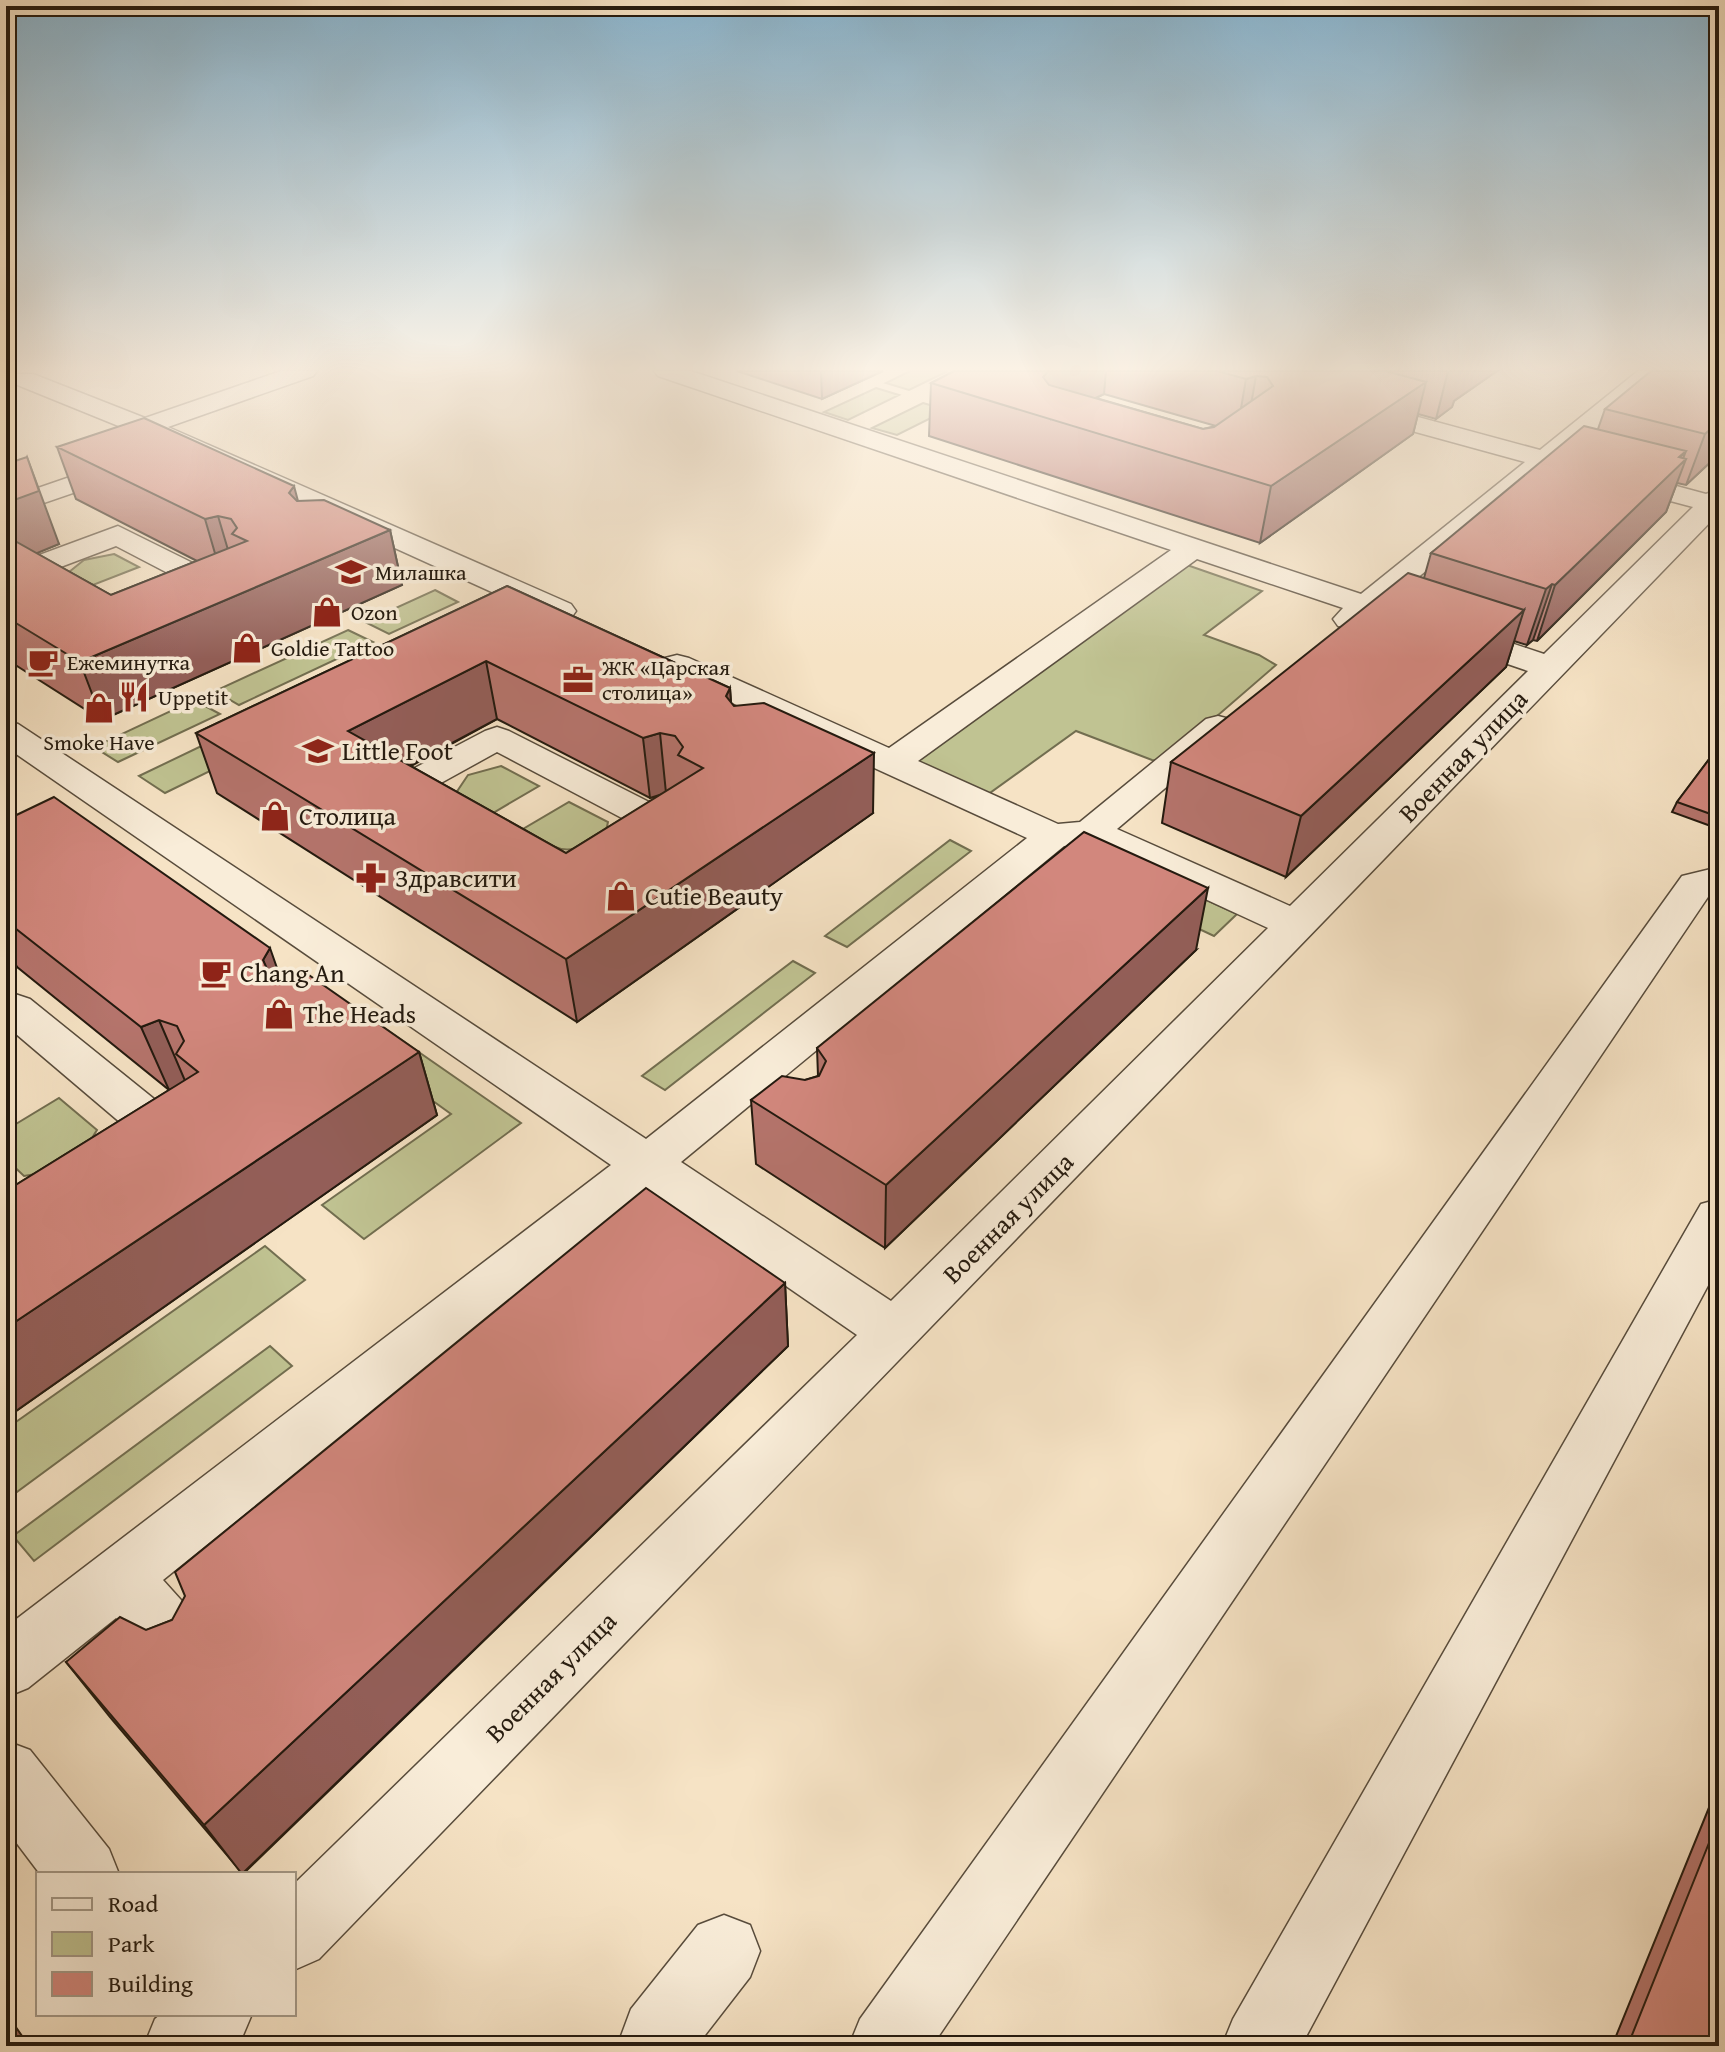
<svg xmlns="http://www.w3.org/2000/svg" width="1725" height="2052" viewBox="0 0 1725 2052" font-family="'Gentium Book Plus',serif">
  <style>
    .green { fill: #c0c392; stroke: #726e50; stroke-width: 2 }
    .lines { fill: none; stroke-linecap: round; stroke-linejoin: round }
    .minor-casing { stroke: #584c3c; stroke-width: 3 }
    .minor { fill: #f9edd9; fill-rule: evenodd }
    .wall { fill: #b5746c; stroke: #241a0f; stroke-width: 2; fill-rule: evenodd }
    .shaded-wall { fill: #935e58; stroke: #241a0f; stroke-width: 2 }
    .building { fill: #d2877d; stroke: #241a0f; stroke-width: 2; fill-rule: evenodd }
    .labels { text-anchor: middle; stroke-width: 7; stroke-linejoin: round; paint-order: stroke }
    .far-poi-label { font-size: 22px; fill: #241a0f; stroke: #f9edd9; text-anchor: start }
    .poi-label { font-size: 26px; fill: #241a0f; stroke: #f9edd9; text-anchor: start }
    .street-label { font-size: 26px; fill: #241a0f; stroke: #f9edd9 }
  </style>
  <rect width="100%" height="100%" fill="#f6e3c5"/>
  <filter id="stains"><feTurbulence type="fractalNoise" baseFrequency=".0025" numOctaves="4"/><feColorMatrix values="0 0 0 0 .2 0 0 0 0 .09 0 0 0 0 .02 0 0 0 .5 -.17"/></filter>
  <radialGradient id="worn" r=".72"><stop offset=".6" stop-color="#630" stop-opacity="0"/><stop offset="1" stop-color="#630" stop-opacity=".3"/></radialGradient>
  <!-- green -->
  <path class="green" d="M 910,371 L 948,371 L 909,390 L 886,383 Z
    M 876,388 L 899,395 L 848,420 L 824,412 Z
    M 923,403 L 947,410 L 897,435 L 872,428 Z
    M 114,554 L 139,567 L 93,585 L 69,572 L 84,560 Z
    M 1187,565 L 1262,591 L 1204,635 L 1259,655 L 1276,665 L 1165,761 L 1152,760 L 1076,731 L 987,795 L 914,764 Z
    M 435,590 L 458,602 L 389,634 L 365,622 Z
    M 348,630 L 373,642 L 239,705 L 215,691 Z
    M 194,700 L 220,714 L 118,762 L 94,747 Z
    M 241,727 L 267,743 L 165,793 L 139,776 Z
    M 501,766 L 539,786 L 493,813 L 456,793 L 468,775 Z
    M 569,802 L 608,822 L 606,831 C 564,859 565,853 523,829 Z
    M 950,840 L 971,851 L 847,947 L 825,936 Z
    M 1057,862 L 1143,871 L 1237,914 L 1214,936 Z
    M 793,961 L 815,973 L 665,1090 L 642,1076 Z
    M 361,1012 L 521,1123 L 364,1239 L 322,1205 L 451,1114 L 333,1029 Z
    M 59,1098 L 97,1130 C 84,1155 52,1173 24,1176 L 6,1159 L 6,1130 Z
    M 265,1246 L 305,1280 L 6,1500 L 6,1429 Z
    M 270,1346 L 292,1366 L 34,1561 L 13,1536 Z"/>
  <g class="lines">
    <!-- minor casing -->
    <g class="minor-casing">
      <path id="minor" d="M 281,371 L 317,371 L 313,376 L 168,427 L 571,604 L 576,611 L 571,618 L 560,620 L 549,618 L 190,455 L 15,384 L 12,379 L 15,374 L 33,374 L 145,418 Z
        M 654,371 L 691,371 L 1361,594 L 1525,462 L 1350,414 L 1346,409 L 1350,404 L 1359,401 L 1540,450 L 1638,371 L 1665,371 L 1565,456 L 1706,494 L 1719,489 L 1719,513 L 319,1959 L 294,1970 L 294,1884 L 857,1335 L 647,1190 L 163,1580 L 208,1630 L 218,1652 L 208,1674 L 186,1683 L 164,1674 L 116,1618 L 28,1688 L 6,1697 L 6,1627 L 611,1165 L 6,747 L 6,721 L 18,724 L 646,1139 L 1027,838 L 665,672 L 661,665 L 665,658 L 677,655 L 689,658 L 889,748 L 1171,550 L 658,376 ZM 1550,469 L 1693,507 L 1544,654 L 1388,602 ZM 1197,559 L 1343,608 L 1333,619 L 1338,626 C 1352,629 1359,626 1370,617 L 1528,671 L 1290,906 L 1117,829 L 1230,733 L 1235,726 L 1230,719 L 1218,716 L 1206,719 L 1080,822 L 1058,824 L 918,761 ZM 1086,844 L 1268,928 L 891,1301 L 681,1162 L 1064,846 Z
        M 128,457 L 137,459 L 141,465 L 137,471 L 6,516 L 6,499 Z
        M 118,526 L 221,577 L 233,574 L 244,577 L 248,583 C 240,595 222,598 208,594 L 116,546 L 50,571 L 67,581 L 71,587 L 67,593 C 48,598 22,586 11,570 L 15,564 Z
        M 497,727 L 509,731 L 649,802 L 667,796 L 680,799 L 686,807 C 674,824 657,831 637,826 L 497,752 L 430,789 L 447,804 L 441,812 C 420,817 397,807 385,789 L 390,781 L 485,731 Z
        M 1719,867 L 1719,891 L 1710,894 L 932,2046 L 849,2046 L 860,2019 L 1682,876 Z
        M 15,994 L 30,999 L 169,1111 L 175,1123 L 169,1135 L 152,1140 L 135,1135 L 9,1028 L 6,1029 L 6,997 Z
        M 1719,1199 L 1719,1265 L 1301,2046 L 1222,2046 L 1233,2019 L 1701,1204 Z
        M 6,1741 L 30,1750 L 109,1849 L 119,1874 L 40,1874 L 6,1829 Z
        M 724,1915 L 750,1925 L 760,1951 L 750,1977 L 702,2039 L 705,2046 L 625,2046 L 621,2036 L 631,2009 L 698,1925 Z
        M 161,2014 L 252,2014 L 241,2040 L 235,2046 L 144,2046 L 155,2019 Z"/>
    </g>
    <!-- minor -->
    <use href="#minor" class="minor"/>
  </g>
  <!-- wall -->
  <path class="wall" d="M 737,371 L 883,371 L 822,399 Z
    M 954,371 L 1497,371 L 1454,401 L 1452,407 L 1436,419 L 1418,414 L 1413,434 L 1260,543 L 929,436 L 931,383 ZM 1104,394 L 1216,426 L 1203,429 L 1096,398 Z
    M 1719,371 L 1719,454 L 1686,485 L 1677,483 L 1666,512 L 1537,641 L 1533,640 L 1527,645 L 1514,641 L 1506,667 L 1286,877 L 1162,823 L 1171,762 L 1424,578 L 1431,553 L 1598,429 L 1605,409 Z
    M 57,447 L 298,501 L 390,530 L 402,585 L 102,720 L 6,659 L 6,464 L 59,544 L 36,553 L 111,595 L 197,561 L 76,499 Z
    M 507,586 L 730,688 L 731,703 L 734,706 L 873,813 L 577,1022 L 217,793 L 196,733 ZM 497,719 L 650,798 L 659,796 L 566,853 L 411,766 Z
    M 1719,746 L 1719,829 L 1672,812 L 1677,802 Z
    M 6,820 L 280,976 L 419,1052 L 437,1115 L 6,1418 L 6,1191 L 169,1090 L 17,967 L 6,973 Z
    M 1196,950 L 885,1248 L 756,1164 L 751,1100 L 805,1080 L 818,1076 L 817,1048 Z
    M 785,1283 L 788,1346 L 243,1874 L 110,1717 L 66,1662 L 172,1620 Z
    M 1719,1783 L 1719,2046 L 1612,2046 Z"/>
  <!-- shaded-wall -->
  <path class="shaded-wall" d="M 821,371 L 883,371 L 822,399 Z
    M 1048,371 L 1106,371 L 1104,394 L 1051,419 L 1043,377 Z
    M 1448,371 L 1497,371 L 1454,401 L 1452,407 L 1436,419 Z
    M 1256,376 L 1247,428 L 1237,432 L 1246,379 Z
    M 1426,382 L 1413,434 L 1260,543 L 1271,486 Z
    M 1719,421 L 1719,454 L 1686,485 L 1705,434 Z
    M 1686,451 L 1681,464 L 1686,459 L 1666,512 L 1537,641 L 1555,585 Z
    M 27,457 L 59,544 L 6,566 L 6,503 Z
    M 294,486 L 308,539 L 289,493 Z
    M 218,516 L 234,570 L 221,574 L 205,519 Z
    M 390,530 L 402,585 L 102,720 L 80,662 Z
    M 1552,584 L 1533,640 L 1527,645 L 1546,589 Z
    M 1524,610 L 1506,667 L 1286,877 L 1301,816 Z
    M 486,661 L 497,719 L 364,790 L 348,731 Z
    M 730,688 L 734,747 L 726,696 Z
    M 660,733 L 666,793 L 650,798 L 643,738 Z
    M 874,753 L 873,813 L 577,1022 L 566,959 Z
    M 1208,888 L 1196,950 L 885,1248 L 886,1185 Z
    M 6,945 L 17,967 L 6,973 Z
    M 270,948 L 292,1011 L 285,1023 L 263,960 Z
    M 159,1020 L 186,1083 L 169,1090 L 141,1027 Z
    M 419,1052 L 437,1115 L 6,1418 L 6,1328 Z
    M 785,1283 L 788,1346 L 242,1874 L 204,1825 Z
    M 6,2013 L 29,2046 L 6,2046 Z"/>
  <!-- building -->
  <path class="building" d="M 954,371 L 1048,371 L 1043,377 L 1049,385 L 1203,429 L 1214,427 L 1273,386 L 1267,377 L 1256,376 L 1246,379 L 1217,371 L 1386,371 L 1426,382 L 1271,486 L 931,383 Z
    M 1651,371 L 1719,371 L 1719,421 L 1705,434 L 1605,409 Z
    M 144,418 L 294,486 L 289,493 L 297,501 L 324,500 L 390,530 L 80,662 L 6,617 L 6,536 L 111,595 L 247,541 L 232,534 L 237,528 L 231,519 L 218,516 L 205,519 L 57,447 Z
    M 1584,426 L 1686,451 L 1679,457 L 1686,459 L 1555,585 L 1552,584 L 1546,589 L 1431,553 Z
    M 27,457 L 39,491 L 6,503 L 6,464 Z
    M 1408,573 L 1524,610 L 1301,816 L 1171,762 Z
    M 507,586 L 730,688 L 726,696 L 734,706 L 764,703 L 874,753 L 566,959 L 196,733 ZM 486,661 L 643,738 L 660,733 L 675,736 L 683,747 L 678,755 L 703,768 L 566,853 L 348,731 Z
    M 1719,746 L 1719,817 L 1677,802 Z
    M 54,797 L 270,948 L 263,960 L 269,973 L 284,976 L 306,973 L 419,1052 L 6,1328 L 6,1191 L 198,1072 L 176,1054 L 184,1041 L 177,1026 L 159,1020 L 141,1027 L 6,921 L 6,820 Z
    M 1084,832 L 1208,888 L 886,1185 L 751,1100 L 782,1076 L 805,1080 L 819,1076 L 826,1061 L 817,1048 Z
    M 646,1188 L 785,1283 L 204,1825 L 66,1662 L 120,1617 L 146,1630 L 172,1620 L 185,1596 L 175,1572 Z
    M 1719,1818 L 1719,2046 L 1630,2046 L 1628,2045 Z"/>
  <!-- sky -->
  <linearGradient id="sky" x2="0" y2="1"><stop stop-color="#8ab8d4"/><stop offset="0.56" stop-color="#fbf2e5"/><stop offset="1" stop-color="#fbf2e5" stop-opacity="0"/></linearGradient>
  <rect width="1725" height="659" fill="url(#sky)"/>
  <!-- icons -->
  <defs>
    <g id="school-bare" transform="scale(2.4)"><path d="M0-5L7-2L0 1L-7-2ZM-4 1L0 2.5L4 1V4Q0 6-4 4Z" fill="#8f2418" stroke="#f9edd9" stroke-width="2.5" paint-order="stroke"/></g>
    <g id="shop-bare" transform="scale(2.4)"><path d="M-5-2.5h2.3a2.7 3.5 0 0 1 5.4 0H5L5.5 6h-11ZM-1.5-2.5h3a1.5 2.3 0 0 0-3 0Z" fill="#8f2418" stroke="#f9edd9" stroke-width="2.5" paint-order="stroke"/></g>
    <g id="cafe-bare" transform="scale(2.4)"><path d="M-5.5-4.5H6V0H3Q3 3.5 0 3.5H-2.5Q-5.5 3.5-5.5 0ZM3-3.2v2h1.7v-2ZM-6 4.5H4V6H-6Z" fill="#8f2418" stroke="#f9edd9" stroke-width="2.5" paint-order="stroke"/></g>
    <g id="office-bare" transform="scale(2.4)"><path d="M-6-3h4V-5.5h4V-3h4V5H-6ZM-1-4.5V-3h2v-1.5ZM-6 0V1H6V0Z" fill="#8f2418" stroke="#f9edd9" stroke-width="2.5" paint-order="stroke"/></g>
    <g id="restaurant-bare" transform="scale(2.4)"><path d="M-5-6h1v4h1v-4h1v4h1v-4h1v5L-1.5 .5V6h-2V.5L-5-1ZM5-6V6H3V1.5H1.5Q1.5-4 5-6Z" fill="#8f2418" stroke="#f9edd9" stroke-width="2.5" paint-order="stroke"/></g>
    <g id="pharmacy-bare" transform="scale(2.4)"><path d="M-2-6h4v4h4v4h-4v4h-4v-4h-4v-4h4Z" fill="#8f2418" stroke="#f9edd9" stroke-width="2.5" paint-order="stroke"/></g>
  </defs>
  <g fill-rule="evenodd">
    <use href="#school-bare" x="351" y="572"/>
    <use href="#shop-bare" x="327" y="612"/>
    <use href="#shop-bare" x="247" y="648"/>
    <use href="#cafe-bare" x="43" y="662"/>
    <use href="#office-bare" x="578" y="680"/>
    <use href="#restaurant-bare" x="134" y="697"/>
    <use href="#shop-bare" x="99" y="708"/>
    <use href="#school-bare" x="318" y="751"/>
    <use href="#shop-bare" x="275" y="816"/>
    <use href="#pharmacy-bare" x="371" y="878"/>
    <use href="#shop-bare" x="621" y="896"/>
    <use href="#cafe-bare" x="216" y="973"/>
    <use href="#shop-bare" x="279" y="1014"/>
  </g>
  <g class="labels">
    <!-- far-poi labels -->
    <g class="far-poi-label">
      <text x="375" y="580">Милашка</text>
      <text x="351" y="620">Ozon</text>
      <text x="271" y="656">Goldie Tattoo</text>
      <text x="67" y="670">Ежеминутка</text>
      <text x="602" y="675">ЖК «Царская<tspan x="602" dy="25">столица»</tspan></text>
      <text x="158" y="705">Uppetit</text>
      <text x="99" y="750" text-anchor="middle">Smoke Have</text>
    </g>
    <!-- poi labels -->
    <g class="poi-label">
      <text x="342" y="760">Little Foot</text>
      <text x="299" y="825">Столица</text>
      <text x="395" y="887">Здравсити</text>
      <text x="645" y="905">Cutie Beauty</text>
      <text x="240" y="982">Chang An</text>
      <text x="303" y="1023">The Heads</text>
    </g>
    <!-- street labels -->
    <g class="street-label">
      <text transform="translate(1463 756) rotate(-46)" y="9">Военная улица</text>
      <text transform="translate(1008 1218) rotate(-45)" y="9">Военная улица</text>
      <text transform="translate(551 1677) rotate(-45)" y="9">Военная улица</text>
    </g>
  </g>
  <!-- margin -->
  <rect width="1725" height="2052" fill="none" stroke="#f6e3c5" stroke-width="32"/>
  <rect x="8" y="8" width="1709" height="2036" fill="none" stroke="#241a0f" stroke-width="4"/>
  <rect x="16" y="16" width="1693" height="2020" fill="none" stroke="#241a0f" stroke-width="2"/>
  <!-- legend -->
  <rect x="36" y="1872" width="260" height="144" fill="#f9edd9" stroke="#a49988" stroke-width="2"/>
  <rect x="52" y="1898" width="40" height="12" fill="#f9edd9" stroke="#a49988" stroke-width="2"/>
  <text x="108" y="1912" font-size="24" fill="#241a0f">Road</text>
  <rect x="52" y="1932" width="40" height="24" fill="#c0c392" stroke="#a49988" stroke-width="2"/>
  <text x="108" y="1952" font-size="24" fill="#241a0f">Park</text>
  <rect x="52" y="1972" width="40" height="24" fill="#d2877d" stroke="#a49988" stroke-width="2"/>
  <text x="108" y="1992" font-size="24" fill="#241a0f">Building</text>
  <rect width="100%" height="100%" filter="url(#stains)"/>
  <rect width="100%" height="100%" fill="url(#worn)"/>
</svg>
